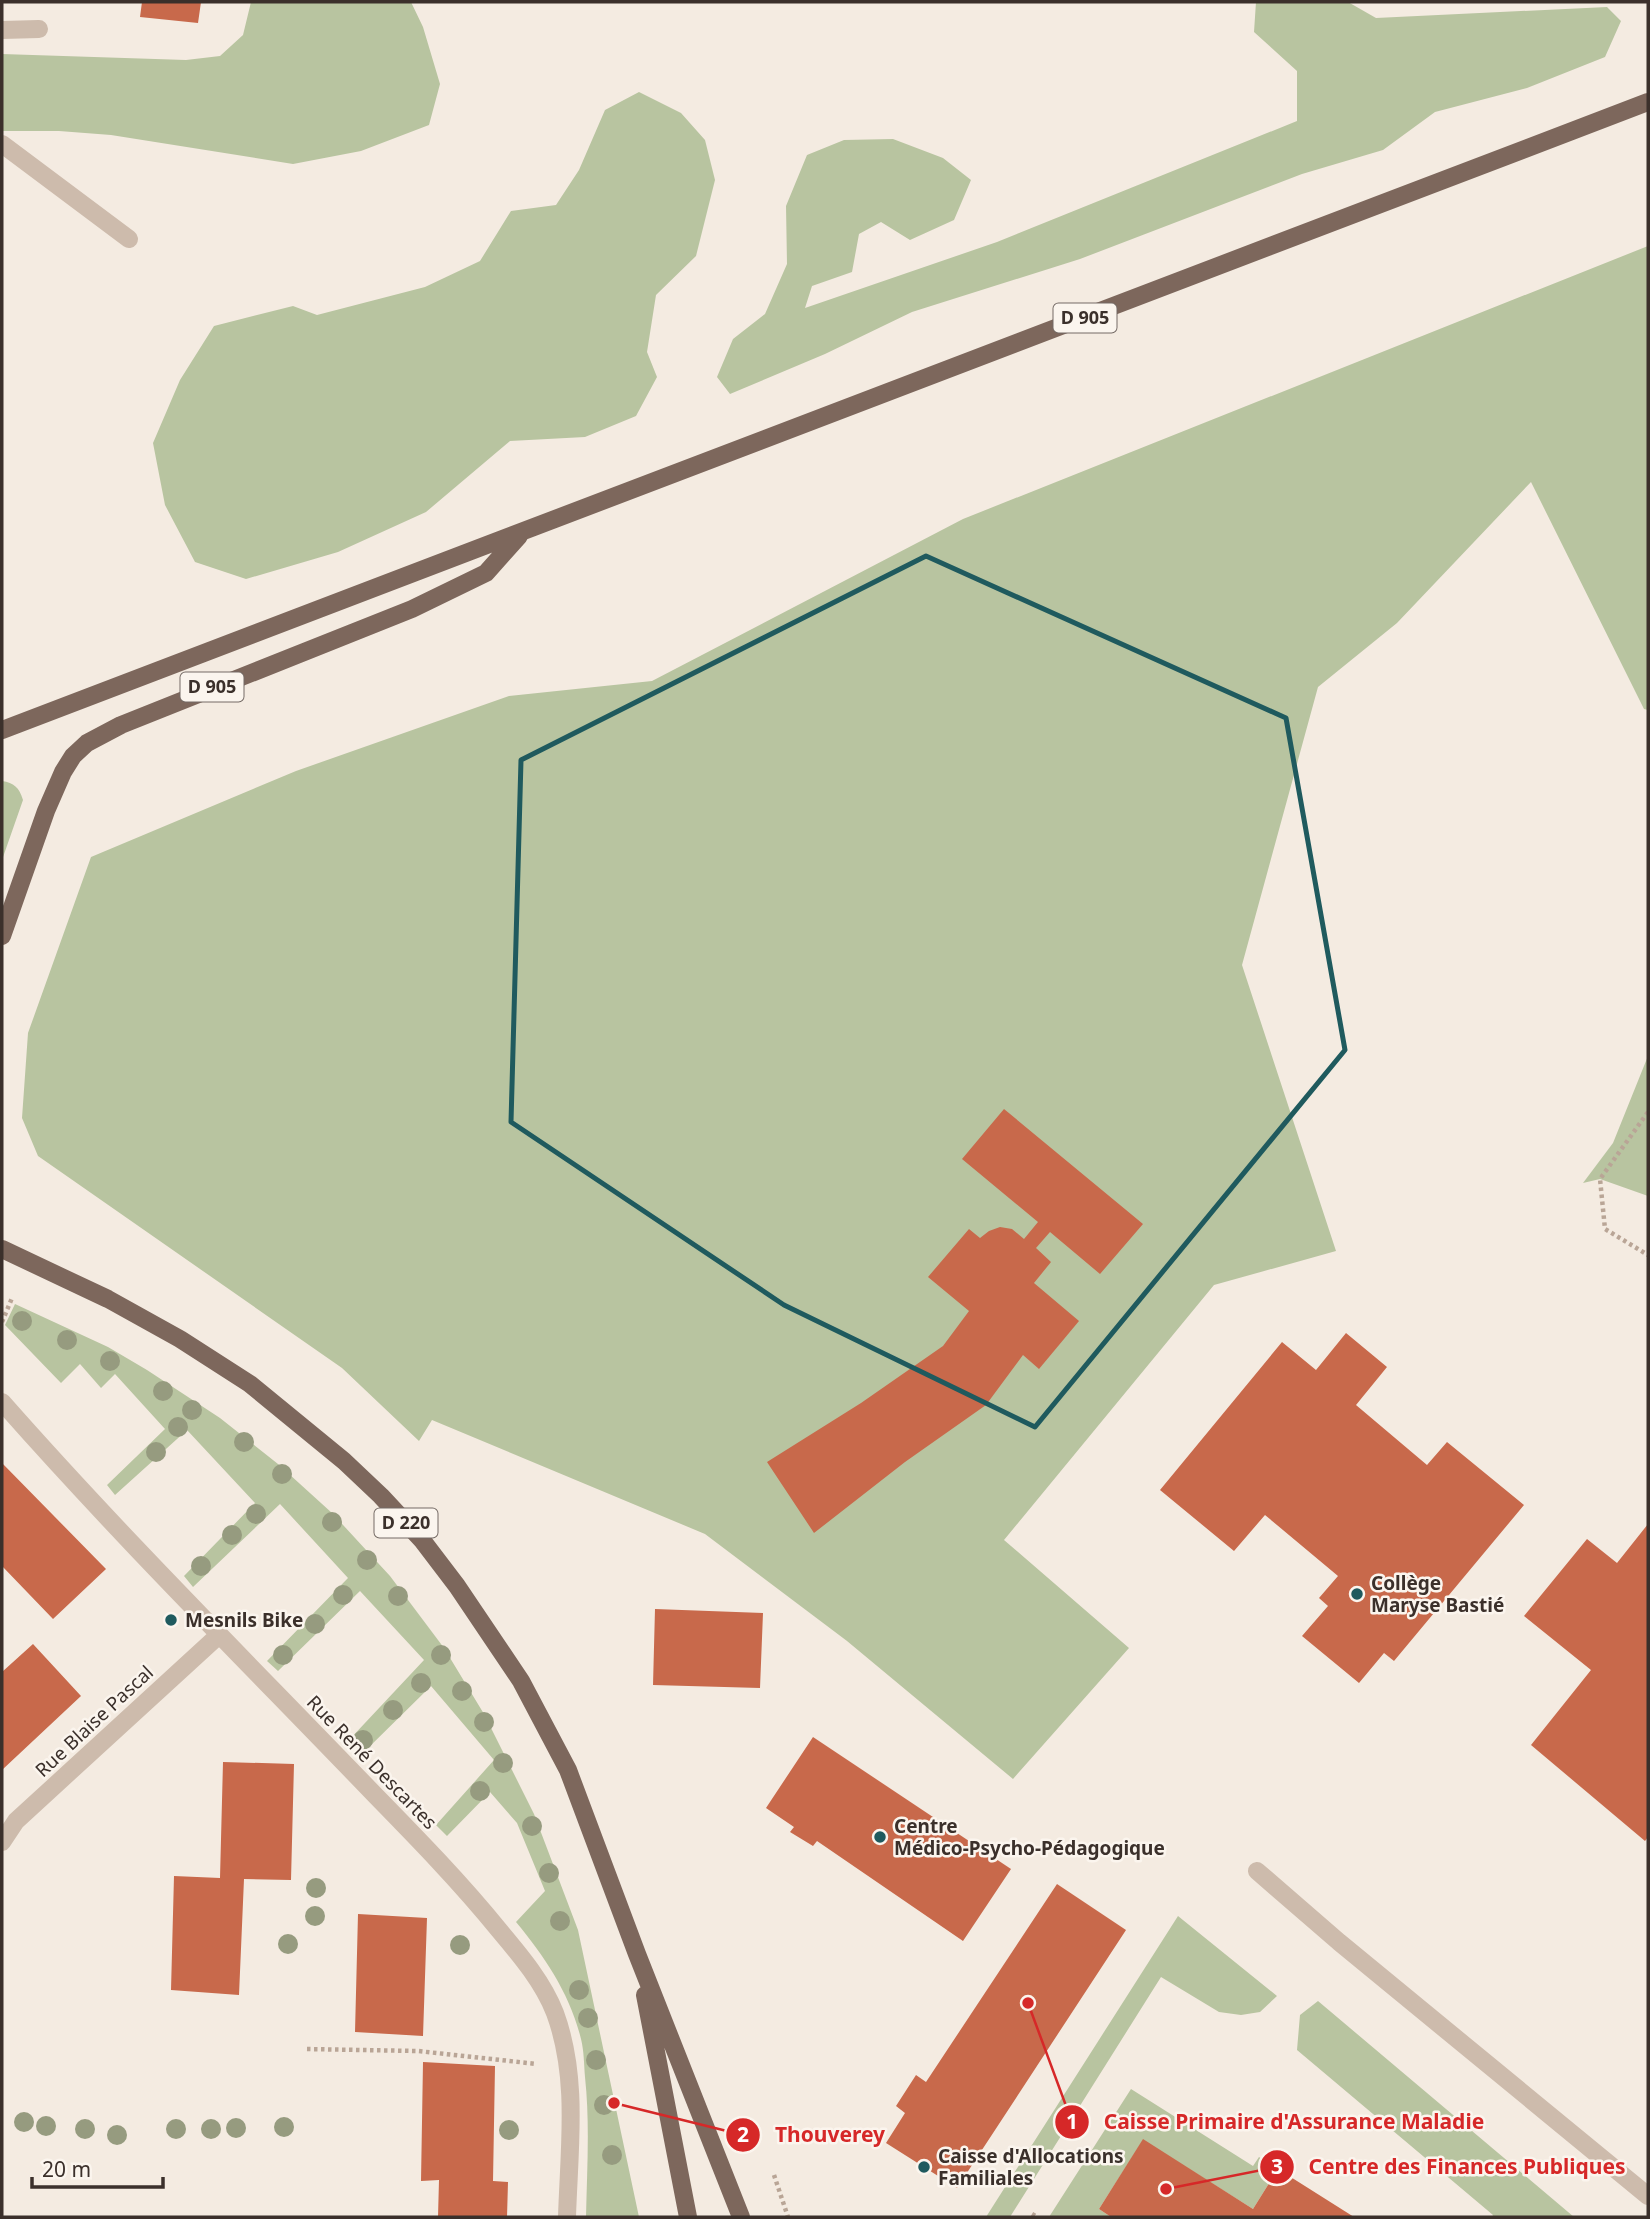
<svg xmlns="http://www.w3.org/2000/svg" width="1650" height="2219" viewBox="0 0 1650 2219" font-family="'Noto Sans',sans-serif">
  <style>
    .green { fill: #b8c4a0 }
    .building { fill: #c8694b }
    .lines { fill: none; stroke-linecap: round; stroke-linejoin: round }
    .path { stroke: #b9a596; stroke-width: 4.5; stroke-dasharray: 3.5 3.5; stroke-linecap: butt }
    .lane { stroke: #cdbbac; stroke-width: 18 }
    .street { stroke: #cdbbac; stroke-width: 18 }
    .primary { stroke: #7d675c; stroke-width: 18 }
    .tree { fill: #969b7f }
    .marked { fill: none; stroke: #1f5a5e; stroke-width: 5; stroke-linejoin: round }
    .poi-dot { fill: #1f5a5e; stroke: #fbf5ee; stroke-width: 2.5 }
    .labels { text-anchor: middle; stroke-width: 5; stroke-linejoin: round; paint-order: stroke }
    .shield { fill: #fbf5ee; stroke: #756b66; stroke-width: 2 }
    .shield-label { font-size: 18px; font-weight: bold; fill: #3b302b }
    .poi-label { font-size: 19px; font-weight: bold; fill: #3b302b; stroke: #fbf5ee; text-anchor: start }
    .street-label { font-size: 19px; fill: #3b302b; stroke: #fbf5ee }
    .leader { fill: none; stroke: #d62828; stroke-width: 2.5 }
    .callout-dot { fill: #d62828; stroke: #fbf5ee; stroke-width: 2.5 }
    .mark-label { font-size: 21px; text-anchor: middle; font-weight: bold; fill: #fff }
    .callout-label { font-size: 21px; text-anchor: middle; font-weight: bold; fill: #d62828; stroke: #fbf5ee; stroke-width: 5; stroke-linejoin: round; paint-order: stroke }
  </style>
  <rect width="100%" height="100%" fill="#f4ebe1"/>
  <!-- green -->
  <path class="green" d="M 251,2 L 411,2 L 423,27 L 440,84 L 429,125 L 361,151 L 293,164 L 111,135 L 59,131 L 2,131 L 2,54 L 186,60 L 220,56 L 243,35 Z
    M 1256,2 L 1348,2 L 1376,18 L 1607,7 L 1621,21 L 1605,57 L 1527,88 L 1435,112 L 1383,150 L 1302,174 L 1080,259 L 912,312 L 825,354 L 730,394 L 717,377 L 733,339 L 765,314 L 787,264 L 786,206 L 807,155 L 844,140 L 893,139 L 943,158 L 971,180 L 954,220 L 910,240 L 881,222 L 859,234 L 852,272 L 812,286 L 805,308 L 997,242 L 1297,121 L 1297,71 L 1254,32 Z
    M 639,92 L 681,113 L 705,140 L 715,180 L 696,256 L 656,295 L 647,352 L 657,377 L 636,416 L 585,437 L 510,441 L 426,512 L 338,552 L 246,579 L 195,562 L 165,505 L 153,443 L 180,380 L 214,326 L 293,306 L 317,315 L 425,287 L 480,261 L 511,211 L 556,205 L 579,170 L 605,110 Z
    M 1648,246 L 1648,710 L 1644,709 L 1531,482 L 1397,623 L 1318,687 L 1242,965 L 1336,1251 L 1214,1285 L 1004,1540 L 1129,1648 L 1013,1779 L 847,1641 L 705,1534 L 432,1420 L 419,1441 L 342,1368 L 38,1156 L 22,1118 L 28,1033 L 91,857 L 296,771 L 509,696 L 652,681 L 963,519 Z
    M 2,781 C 14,783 19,787 23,800 L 2,860 Z
    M 1648,1056 L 1648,1196 L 1600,1179 L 1583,1183 L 1613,1143 Z
    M 15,1304 L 108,1347 L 147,1370 L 220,1418 L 278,1464 L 332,1513 L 390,1576 L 444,1648 L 484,1714 L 534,1814 L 578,1930 L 639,2217 L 586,2217 C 587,2170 590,2123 585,2077 C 584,2064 584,2051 581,2039 C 570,1994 545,1957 516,1922 L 545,1891 L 517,1823 L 490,1792 L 447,1836 L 436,1825 L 494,1760 L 431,1686 L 363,1753 L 350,1739 L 424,1660 L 360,1591 L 278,1671 L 267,1661 L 348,1578 L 280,1504 L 193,1587 L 184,1576 L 255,1503 L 187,1430 L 115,1495 L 107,1485 L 165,1429 L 115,1374 L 101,1388 L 80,1364 L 61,1383 L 5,1325 Z
    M 1178,1916 L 1277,1996 L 1260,2012 L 1241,2015 L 1219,2012 L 1161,1977 L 1010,2217 L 986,2217 Z
    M 1318,2001 L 1574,2217 L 1492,2217 L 1493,2215 L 1297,2050 L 1300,2015 Z
    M 1131,2089 L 1253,2166 L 1259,2157 L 1278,2169 L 1253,2209 L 1143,2140 L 1099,2209 L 1111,2217 L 1049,2217 Z"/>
  <!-- building -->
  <path class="building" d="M 142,2 L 201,2 L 198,23 L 140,17 Z
    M 1004,1109 L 1143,1224 L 1100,1274 L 1050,1232 L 1036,1248 L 1051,1262 L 1034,1283 L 1079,1321 L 1039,1369 L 1023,1355 L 986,1405 L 905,1462 L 814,1533 L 767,1462 L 861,1403 L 943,1346 L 969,1311 L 928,1277 L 969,1229 L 980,1238 L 989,1231 L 1000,1227 L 1012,1229 L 1024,1239 L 1038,1222 L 962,1159 Z
    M 1346,1333 L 1387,1367 L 1356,1405 L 1427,1465 L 1447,1442 L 1524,1505 L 1394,1661 L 1384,1653 L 1359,1683 L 1302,1636 L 1328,1606 L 1319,1598 L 1338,1576 L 1265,1515 L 1234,1551 L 1160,1490 L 1282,1342 L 1316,1370 Z
    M 2,1463 L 106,1569 L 53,1619 L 2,1566 Z
    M 1648,1524 L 1648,1837 L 1645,1841 L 1531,1745 L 1591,1670 L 1524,1616 L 1587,1539 L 1617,1563 Z
    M 655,1609 L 763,1613 L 760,1688 L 653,1685 Z
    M 33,1644 L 81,1696 L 2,1770 L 2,1672 Z
    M 813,1737 L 1011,1869 L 963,1941 L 817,1841 L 813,1846 L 790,1832 L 794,1827 L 766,1808 Z
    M 223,1762 L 294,1764 L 291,1880 L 244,1879 L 239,1995 L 171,1990 L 174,1876 L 220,1878 Z
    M 1057,1884 L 1126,1930 L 957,2188 L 886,2143 L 905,2113 L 896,2106 L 916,2075 L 926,2082 Z
    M 358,1914 L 427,1918 L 423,2036 L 355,2032 Z
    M 423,2062 L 495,2066 L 493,2181 L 508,2182 L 507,2217 L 438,2217 L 439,2180 L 421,2181 Z
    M 1143,2139 L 1253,2209 L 1278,2169 L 1354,2217 L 1111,2217 L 1099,2209 Z"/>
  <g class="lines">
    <!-- path -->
    <path class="path" d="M 1648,1112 L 1600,1179 L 1605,1229 L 1648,1255
      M 2,1322 L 12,1298
      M 307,2049 L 418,2051 L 537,2064
      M 774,2175 L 788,2217
      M 1032,2214 L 1037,2217"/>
    <!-- lane -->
    <path class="lane" d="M 2,30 L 39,29
      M 2,144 L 129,239
      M 1257,1871 L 1339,1942 L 1648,2196"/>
    <!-- street -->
    <path class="street" d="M 2,1402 C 121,1537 249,1664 374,1794 C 417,1838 460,1882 499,1930 C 520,1955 543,1982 555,2013 C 579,2078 569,2149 567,2217
      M 2,1842 L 16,1821 L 219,1635"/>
    <!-- primary -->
    <path class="primary" d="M 2,730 L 1648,102
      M 2,936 L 46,811 L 63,772 L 73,756 L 87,743 L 121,725 L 412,609 L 486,573 L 519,536
      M 2,1249 L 108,1299 L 180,1339 L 250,1384 L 344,1461 L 381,1496 L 422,1540 L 457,1586 L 521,1681 L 568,1770 L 637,1954 L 741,2217
      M 645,1995 L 688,2217"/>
  </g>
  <!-- trees -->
  <g class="tree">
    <circle cx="22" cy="1321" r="10"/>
    <circle cx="67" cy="1340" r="10"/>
    <circle cx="110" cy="1361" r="10"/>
    <circle cx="163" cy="1391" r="10"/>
    <circle cx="192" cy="1410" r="10"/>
    <circle cx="178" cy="1427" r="10"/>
    <circle cx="244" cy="1442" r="10"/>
    <circle cx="156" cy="1452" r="10"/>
    <circle cx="282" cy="1474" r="10"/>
    <circle cx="256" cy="1514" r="10"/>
    <circle cx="332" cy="1522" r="10"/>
    <circle cx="232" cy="1535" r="10"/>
    <circle cx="367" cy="1560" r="10"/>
    <circle cx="201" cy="1566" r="10"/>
    <circle cx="343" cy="1595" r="10"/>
    <circle cx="398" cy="1596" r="10"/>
    <circle cx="315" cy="1624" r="10"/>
    <circle cx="283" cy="1655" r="10"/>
    <circle cx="441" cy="1655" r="10"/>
    <circle cx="421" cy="1683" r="10"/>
    <circle cx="462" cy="1691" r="10"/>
    <circle cx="393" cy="1710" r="10"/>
    <circle cx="484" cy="1722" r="10"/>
    <circle cx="363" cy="1740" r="10"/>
    <circle cx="503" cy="1763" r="10"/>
    <circle cx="480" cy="1791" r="10"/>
    <circle cx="532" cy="1826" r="10"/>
    <circle cx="549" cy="1873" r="10"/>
    <circle cx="316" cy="1888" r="10"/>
    <circle cx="315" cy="1916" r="10"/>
    <circle cx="560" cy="1921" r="10"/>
    <circle cx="288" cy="1944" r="10"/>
    <circle cx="460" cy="1945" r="10"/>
    <circle cx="579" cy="1990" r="10"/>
    <circle cx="588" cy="2018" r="10"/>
    <circle cx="596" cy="2060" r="10"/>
    <circle cx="604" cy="2105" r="10"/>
    <circle cx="24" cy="2122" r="10"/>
    <circle cx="46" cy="2126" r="10"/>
    <circle cx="284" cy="2127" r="10"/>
    <circle cx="236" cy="2128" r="10"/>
    <circle cx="85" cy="2129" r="10"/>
    <circle cx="176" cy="2129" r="10"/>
    <circle cx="211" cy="2129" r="10"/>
    <circle cx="509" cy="2130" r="10"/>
    <circle cx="117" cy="2135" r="10"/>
    <circle cx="612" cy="2155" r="10"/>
  </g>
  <!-- marked area -->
  <path class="marked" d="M 926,556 L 1286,718 L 1345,1050 L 1035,1427 L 784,1305 L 511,1122 L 521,760 Z"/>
  <!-- markers -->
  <g class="poi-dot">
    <circle cx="1357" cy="1594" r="7"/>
    <circle cx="171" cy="1620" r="7"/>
    <circle cx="880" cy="1837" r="7"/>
    <circle cx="924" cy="2167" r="7"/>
  </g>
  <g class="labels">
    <!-- shield labels -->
    <g class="shield">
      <rect x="1053.5" y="303.5" width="63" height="29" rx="5"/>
      <rect x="180.5" y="672.5" width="63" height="29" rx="5"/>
      <rect x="374.5" y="1508.5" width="63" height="29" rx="5"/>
    </g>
    <g class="shield-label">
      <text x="1085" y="324">D 905</text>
      <text x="212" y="693">D 905</text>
      <text x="406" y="1529">D 220</text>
    </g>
    <!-- poi labels -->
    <g class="poi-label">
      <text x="1371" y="1590">Collège<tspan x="1371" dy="22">Maryse Bastié</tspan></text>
      <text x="185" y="1627">Mesnils Bike</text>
      <text x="894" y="1833">Centre<tspan x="894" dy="22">Médico-Psycho-Pédagogique</tspan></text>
      <text x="938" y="2163">Caisse d'Allocations<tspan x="938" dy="22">Familiales</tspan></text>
    </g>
    <!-- street labels -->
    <g class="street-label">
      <text transform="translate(94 1721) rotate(-43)" y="7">Rue Blaise Pascal</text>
      <text transform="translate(372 1762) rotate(46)" y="7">Rue René Descartes</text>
    </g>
  </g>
  <!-- callouts -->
  <path class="leader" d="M1028 2003L1072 2122M614 2103L743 2135M1166 2189L1277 2167"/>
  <g class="callout-dot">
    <circle cx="1028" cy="2003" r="7"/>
    <circle cx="614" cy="2103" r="7"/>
    <circle cx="1166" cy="2189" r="7"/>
    <circle cx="1072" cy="2122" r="18"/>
    <circle cx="743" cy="2135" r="18"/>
    <circle cx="1277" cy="2167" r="18"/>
  </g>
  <g class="mark-label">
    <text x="1072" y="2129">1</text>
    <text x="743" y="2142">2</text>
    <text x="1277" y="2174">3</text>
  </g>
  <g class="callout-label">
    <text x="1294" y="2129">Caisse Primaire d'Assurance Maladie</text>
    <text x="830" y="2142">Thouverey</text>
    <text x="1467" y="2174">Centre des Finances Publiques</text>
  </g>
  <!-- border -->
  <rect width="1650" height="2219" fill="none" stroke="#3b302b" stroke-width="7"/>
  <!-- scale -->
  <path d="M32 2177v10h131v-10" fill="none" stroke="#3b302b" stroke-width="3.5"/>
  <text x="42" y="2177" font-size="21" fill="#3b302b" stroke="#fbf5ee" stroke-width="5" paint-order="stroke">20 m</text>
</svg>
